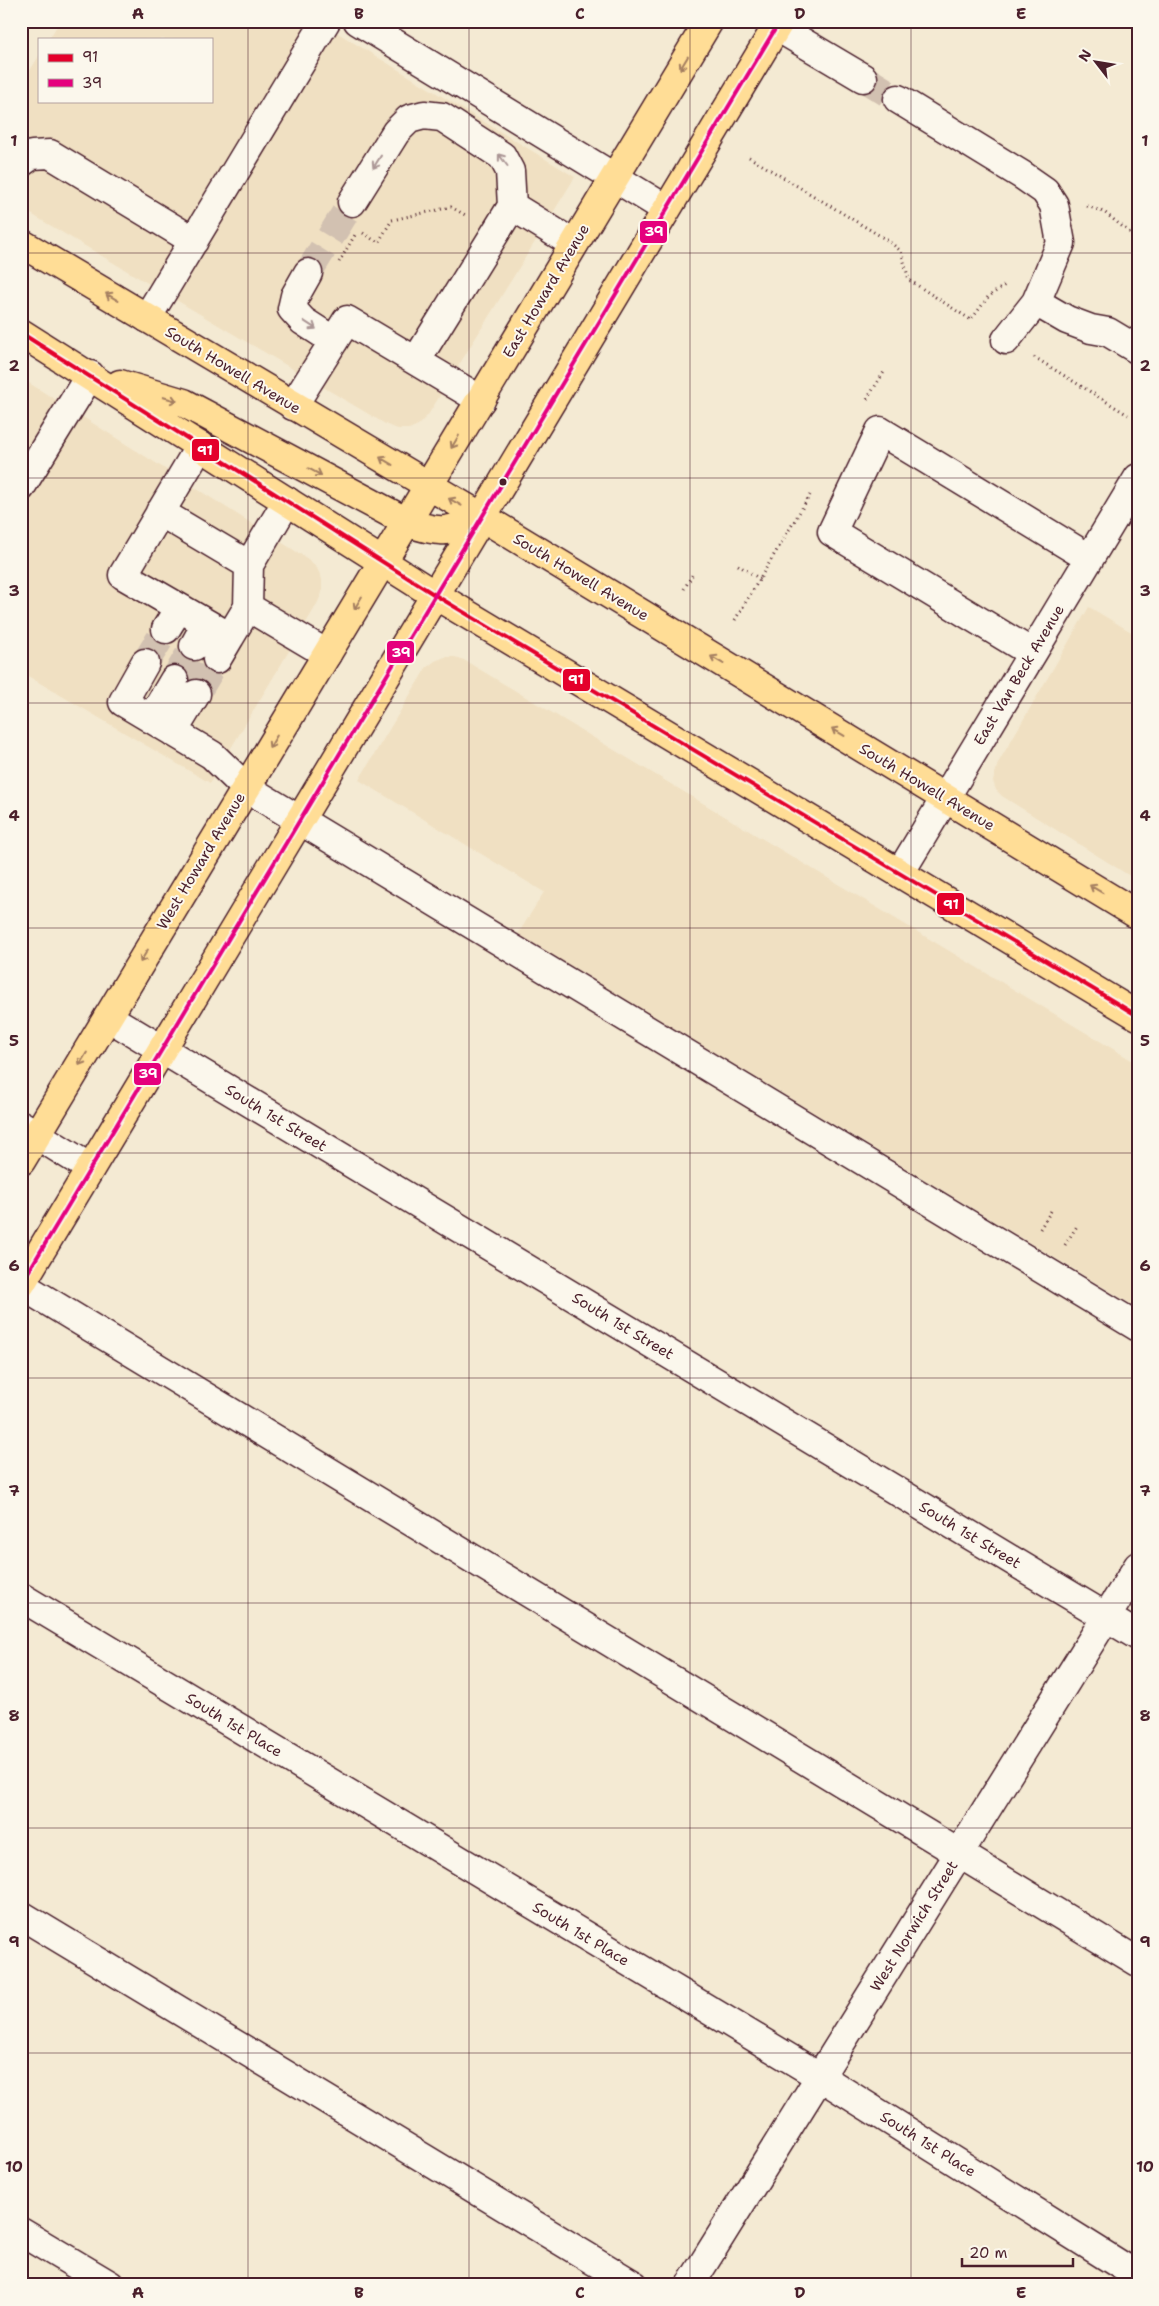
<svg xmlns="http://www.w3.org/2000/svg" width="1159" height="2306" viewBox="0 0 1159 2306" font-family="'Shantell Sans',sans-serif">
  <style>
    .built { fill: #f0e0c2 }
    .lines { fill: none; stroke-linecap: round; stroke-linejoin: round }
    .minor-tunnel { stroke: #d2c1b1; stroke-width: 28; stroke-dasharray: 28 14; stroke-linecap: butt }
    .minor-casing { stroke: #4a1f2b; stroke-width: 31 }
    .major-casing { stroke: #4a1f2b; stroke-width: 31 }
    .path { stroke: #4a1f2b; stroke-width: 3; stroke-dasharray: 1 4; stroke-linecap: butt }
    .minor { stroke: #fbf7ec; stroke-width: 28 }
    .major { stroke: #ffdd96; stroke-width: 28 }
    .bus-1-casing { stroke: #fbf7ec; stroke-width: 8 }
    .bus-2-casing { stroke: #fbf7ec; stroke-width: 8 }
    .bus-1 { stroke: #e4002b; stroke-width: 4 }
    .bus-2 { stroke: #e5007d; stroke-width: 4 }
    .oneway { stroke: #a47e60 }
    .oneway2 { stroke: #ab9695 }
    .grid { fill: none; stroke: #4a1f2b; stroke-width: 1; stroke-opacity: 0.55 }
    .bus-dot { fill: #4a1f2b; stroke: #fbf7ec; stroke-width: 2 }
    .labels { text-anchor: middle; stroke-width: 4; stroke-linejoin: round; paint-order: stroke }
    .street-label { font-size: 15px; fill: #4a1f2b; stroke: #fbf7ec }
    .line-badge { stroke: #fbf7ec; stroke-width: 2 }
    .badge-label { font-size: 14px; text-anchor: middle; font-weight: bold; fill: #fff }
    .neatline { fill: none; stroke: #4a1f2b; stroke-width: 2 }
    .grid-label { font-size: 16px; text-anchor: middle; font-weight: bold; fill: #4a1f2b }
  </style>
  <rect width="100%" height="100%" fill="#f4ead3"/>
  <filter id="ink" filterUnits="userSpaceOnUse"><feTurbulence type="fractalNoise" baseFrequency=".02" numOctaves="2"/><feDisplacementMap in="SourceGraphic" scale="10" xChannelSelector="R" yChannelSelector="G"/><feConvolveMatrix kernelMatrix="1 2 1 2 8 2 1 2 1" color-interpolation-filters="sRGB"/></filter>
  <g filter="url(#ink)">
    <!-- built -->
    <path class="built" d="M 60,21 L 318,21 L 575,177 L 428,415 L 418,425 L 409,429 L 398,429 L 387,425 L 21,208 L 21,85 L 39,56 L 39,101 L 211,101 L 211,39 L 49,39 Z
      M 21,378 L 308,559 L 317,568 L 322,579 L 322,593 L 316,606 L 210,783 L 21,672 Z
      M 1089,607 L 1138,636 L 1138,881 L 1002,796 L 996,790 L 993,781 L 998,763 Z
      M 445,657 L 455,657 L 464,660 L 1138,1064 L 1138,1308 L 518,934 L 544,892 L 359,780 L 426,668 L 435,661 Z"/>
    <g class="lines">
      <!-- minor-tunnel -->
      <path class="minor-tunnel" d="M 863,78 L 898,99
        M 308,273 L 352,202
        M 145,663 L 166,629
        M 174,680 L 194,646
        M 196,694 L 217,659"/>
      <!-- minor casing -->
      <g class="minor-casing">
        <path id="minor" d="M 358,21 L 666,209
          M 777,27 L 863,78
          M 898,99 L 1022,175 L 1045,191 L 1054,205 L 1061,243 L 1036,302 L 1006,340
          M 21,163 L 32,155 L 50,154 L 194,241
          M 352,202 L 396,132 L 409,119 L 424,115 L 442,117 L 502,156 L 510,171 L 512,206
          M 308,273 L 295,296 L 292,309 L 303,321 L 334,341
          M 1036,302 L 1067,320 L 1091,329 L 1108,332 L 1138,350
          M 147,318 L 326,21
          M 416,361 L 512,206 L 574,244
          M 293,406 L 347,320 L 481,400
          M 200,446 L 123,575 L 230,637 L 248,607 L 249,565 L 287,501
          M 21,487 L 90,375
          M 160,512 L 249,565
          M 248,607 L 327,654
          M 166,629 L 179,608
          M 194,646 L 206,624
          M 1032,653 L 832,532 L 880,431 L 1089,558
          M 217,659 L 230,637
          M 145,663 L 123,702 L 212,755 L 245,787 L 1138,1327
          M 151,719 L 174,680
          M 173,732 L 196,694
          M 900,873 L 1138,478
          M 108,1017 L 1138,1636
          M 21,1125 L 90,1168
          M 21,1285 L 1138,1962
          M 21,1597 L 819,2076 L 1138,2276
          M 21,1915 L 634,2285
          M 21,2232 L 110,2285
          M 690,2285 L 1138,1566"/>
      </g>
      <!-- major casing -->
      <g class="major-casing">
        <path id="major" d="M 21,243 L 482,517 L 1138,915
          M 21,333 L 435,595 L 1138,1016
          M 120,384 L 184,403 L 407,522 C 441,535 450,532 482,517
          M 21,1161 L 709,21
          M 21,1284 L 780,21"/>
      </g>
      <!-- path -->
      <path class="path" d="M 749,157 L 887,240 L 901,251 L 909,280 L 971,320 L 988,297 L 1005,285
        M 1087,206 L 1104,212 L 1138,239
        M 363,233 L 378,243 L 392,220 L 451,207 L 467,216
        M 339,262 L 355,235
        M 1034,357 L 1128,415
        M 867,399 L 884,372
        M 738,565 L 760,579
        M 684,589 L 694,572
        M 735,620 L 810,495
        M 1040,1229 L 1051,1211
        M 1065,1245 L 1077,1226"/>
      <!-- minor -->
      <use href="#minor" class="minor"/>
      <!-- major -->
      <use href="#major" class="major"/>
      <!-- bus-1 casing -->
      <g class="bus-1-casing">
        <path id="bus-1" d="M 21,333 L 435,595 L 1138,1016"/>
      </g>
      <!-- bus-2 casing -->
      <g class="bus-2-casing">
        <path id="bus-2" d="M 21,1284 L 780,21"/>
      </g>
      <!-- bus-1 -->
      <use href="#bus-1" class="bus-1"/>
      <!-- bus-2 -->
      <use href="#bus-2" class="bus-2"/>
    </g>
    <!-- one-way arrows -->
    <defs><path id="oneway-shaft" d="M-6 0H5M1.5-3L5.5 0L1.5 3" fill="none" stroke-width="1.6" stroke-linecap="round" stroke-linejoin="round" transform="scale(1.25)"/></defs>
    <g class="oneway">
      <use href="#oneway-shaft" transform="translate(684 63) rotate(121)"/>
      <use href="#oneway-shaft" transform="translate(112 297) rotate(-149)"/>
      <use href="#oneway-shaft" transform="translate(170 399) rotate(16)"/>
      <use href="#oneway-shaft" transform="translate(455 442) rotate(121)"/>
      <use href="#oneway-shaft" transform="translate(386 461) rotate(-149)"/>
      <use href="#oneway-shaft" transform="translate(315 472) rotate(28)"/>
      <use href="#oneway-shaft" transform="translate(455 502) rotate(-151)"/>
      <use href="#oneway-shaft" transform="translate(358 603) rotate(121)"/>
      <use href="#oneway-shaft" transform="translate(717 660) rotate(-149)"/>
      <use href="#oneway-shaft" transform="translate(838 732) rotate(-149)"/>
      <use href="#oneway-shaft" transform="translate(273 742) rotate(121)"/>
      <use href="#oneway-shaft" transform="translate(1096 889) rotate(-149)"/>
      <use href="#oneway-shaft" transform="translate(144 956) rotate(121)"/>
      <use href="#oneway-shaft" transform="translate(83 1059) rotate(121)"/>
    </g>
    <g class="oneway2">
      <use href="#oneway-shaft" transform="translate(503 160) rotate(-127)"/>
      <use href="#oneway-shaft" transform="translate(377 162) rotate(122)"/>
      <use href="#oneway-shaft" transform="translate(310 325) rotate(33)"/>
    </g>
  </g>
  <!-- grid -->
  <path class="grid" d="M 248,21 L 248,2285M 469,21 L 469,2285M 690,21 L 690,2285M 911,21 L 911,2285M 21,253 L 1138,253M 21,478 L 1138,478M 21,703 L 1138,703M 21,928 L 1138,928M 21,1153 L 1138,1153M 21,1378 L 1138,1378M 21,1603 L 1138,1603M 21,1828 L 1138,1828M 21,2053 L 1138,2053"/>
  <!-- markers -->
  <circle class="bus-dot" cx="503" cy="482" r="4.5"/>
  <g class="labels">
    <!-- street labels -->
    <g class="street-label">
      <text transform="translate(546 291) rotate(-59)" y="5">East Howard Avenue</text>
      <text transform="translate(233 370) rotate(31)" y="5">South Howell Avenue</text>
      <text transform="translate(581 577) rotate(31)" y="5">South Howell Avenue</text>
      <text transform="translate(1019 675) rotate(-59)" y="5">East Van Beck Avenue</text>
      <text transform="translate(927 787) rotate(31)" y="5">South Howell Avenue</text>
      <text transform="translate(201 861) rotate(-59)" y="5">West Howard Avenue</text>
      <text transform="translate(276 1118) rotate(31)" y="5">South 1st Street</text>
      <text transform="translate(623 1326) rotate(31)" y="5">South 1st Street</text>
      <text transform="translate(970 1535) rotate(31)" y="5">South 1st Street</text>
      <text transform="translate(234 1725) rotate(31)" y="5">South 1st Place</text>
      <text transform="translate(914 1926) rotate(-58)" y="5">West Norwich Street</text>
      <text transform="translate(581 1934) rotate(31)" y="5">South 1st Place</text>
      <text transform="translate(928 2144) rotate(32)" y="5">South 1st Place</text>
    </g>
  </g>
  <g class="line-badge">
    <rect x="639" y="220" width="29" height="24" rx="5" fill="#e5007d"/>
    <rect x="191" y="438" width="29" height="24" rx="5" fill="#e4002b"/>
    <rect x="386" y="640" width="29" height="24" rx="5" fill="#e5007d"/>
    <rect x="562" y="668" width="29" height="24" rx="5" fill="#e4002b"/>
    <rect x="936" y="892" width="29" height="24" rx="5" fill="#e4002b"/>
    <rect x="133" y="1062" width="29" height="24" rx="5" fill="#e5007d"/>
  </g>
  <g class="badge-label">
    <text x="654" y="236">39</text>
    <text x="205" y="455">91</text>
    <text x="401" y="657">39</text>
    <text x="576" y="684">91</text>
    <text x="951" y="909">91</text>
    <text x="148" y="1078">39</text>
  </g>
  <!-- margin -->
  <rect width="1159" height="2306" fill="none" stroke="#fbf7ec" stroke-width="55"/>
  <!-- legend -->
  <rect x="38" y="38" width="175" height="65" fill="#fbf7ec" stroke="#b4a19f"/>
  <rect x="48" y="54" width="25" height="8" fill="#e4002b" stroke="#b4a19f"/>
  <text x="82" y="62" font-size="15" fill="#4a1f2b">91</text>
  <rect x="48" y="79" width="25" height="8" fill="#e5007d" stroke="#b4a19f"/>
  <text x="82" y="88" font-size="15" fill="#4a1f2b">39</text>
  <!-- north arrow -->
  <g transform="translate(1096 62) rotate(301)" stroke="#fbf7ec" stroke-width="4" paint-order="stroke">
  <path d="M0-4L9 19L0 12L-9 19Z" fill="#4a1f2b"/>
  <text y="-8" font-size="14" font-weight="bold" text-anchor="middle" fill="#4a1f2b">N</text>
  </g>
  <!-- scale -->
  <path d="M962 2258v8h111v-8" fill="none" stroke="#4a1f2b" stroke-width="2.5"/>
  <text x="969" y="2258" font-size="15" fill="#4a1f2b" stroke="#fbf7ec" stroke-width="4" paint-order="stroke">20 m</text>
  <rect x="28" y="28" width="1104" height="2250" class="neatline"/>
  <g class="grid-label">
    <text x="138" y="19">A</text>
    <text x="359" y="19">B</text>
    <text x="580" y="19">C</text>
    <text x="800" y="19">D</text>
    <text x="1021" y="19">E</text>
    <text x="14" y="146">1</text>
    <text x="1145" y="146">1</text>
    <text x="14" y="371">2</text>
    <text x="1145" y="371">2</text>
    <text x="14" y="596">3</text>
    <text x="1145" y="596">3</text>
    <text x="14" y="821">4</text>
    <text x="1145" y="821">4</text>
    <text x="14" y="1046">5</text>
    <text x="1145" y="1046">5</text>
    <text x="14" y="1271">6</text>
    <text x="1145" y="1271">6</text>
    <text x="14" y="1496">7</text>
    <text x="1145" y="1496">7</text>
    <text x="14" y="1721">8</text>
    <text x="1145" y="1721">8</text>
    <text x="14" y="1947">9</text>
    <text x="1145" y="1947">9</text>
    <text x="14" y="2172">10</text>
    <text x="1145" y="2172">10</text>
    <text x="138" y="2298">A</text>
    <text x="359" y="2298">B</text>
    <text x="580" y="2298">C</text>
    <text x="800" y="2298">D</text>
    <text x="1021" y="2298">E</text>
  </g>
</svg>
